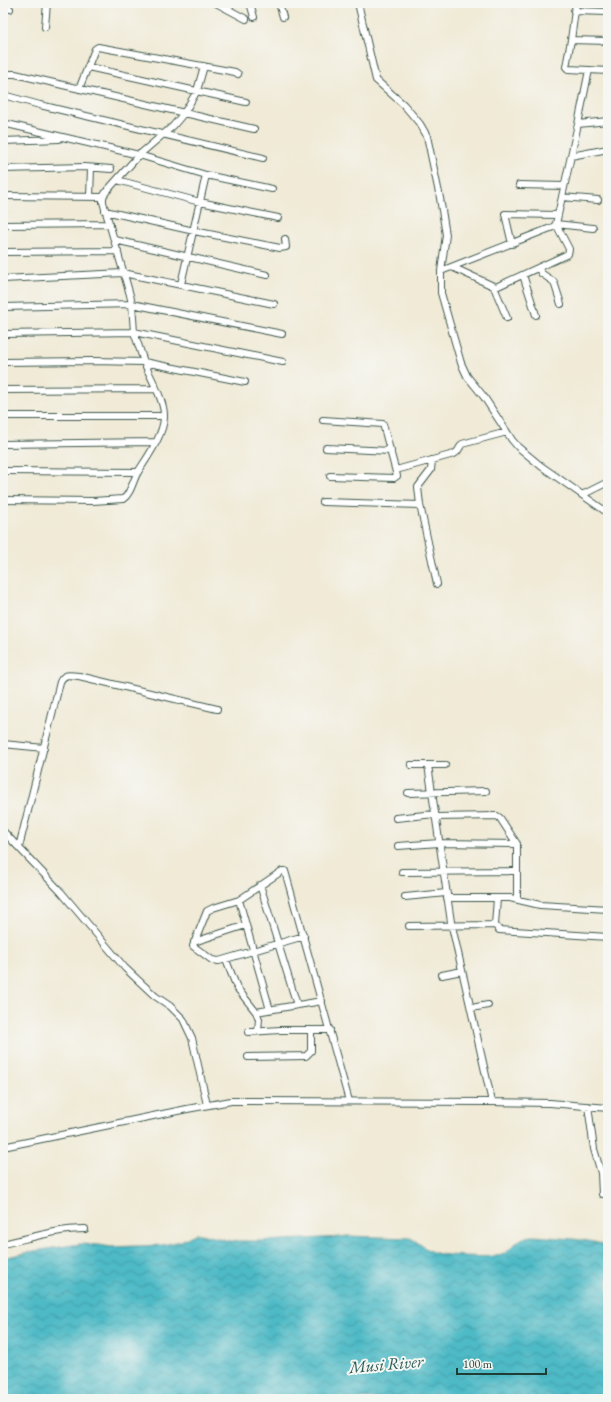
<svg xmlns="http://www.w3.org/2000/svg" width="611" height="1402" viewBox="0 0 611 1402" font-family="'EB Garamond',serif">
  <style>
    .water { fill: url(#water-waves); stroke: #367c7d }
    .lines { fill: none; stroke-linecap: round; stroke-linejoin: round }
    .minor-casing { stroke: #3e574c; stroke-width: 8 }
    .minor { stroke: #fff; stroke-width: 6 }
    .labels { text-anchor: middle; stroke-width: 4; stroke-linejoin: round; paint-order: stroke }
    .water-label { font-size: 17px; font-style: italic; fill: #2a5c58; stroke: #f6f6f2 }
  </style>
  <defs>
    <pattern id="water-waves" width="16" height="10" patternUnits="userSpaceOnUse"><rect width="16" height="10" fill="#4dbac6"/><path d="M0 5q4-4 8 0t8 0" fill="none" stroke="#3f98a2"/></pattern>
  </defs>
  <rect width="100%" height="100%" fill="#f6f6f2"/>
  <filter id="ink" filterUnits="userSpaceOnUse"><feTurbulence type="fractalNoise" baseFrequency=".025" numOctaves="2"/><feDisplacementMap in="SourceGraphic" scale="8" xChannelSelector="R" yChannelSelector="G"/><feConvolveMatrix kernelMatrix="1 2 1 2 8 2 1 2 1" color-interpolation-filters="sRGB"/></filter>
  <filter id="wash" filterUnits="userSpaceOnUse"><feTurbulence type="fractalNoise" baseFrequency=".012" numOctaves="4" result="noise"/><feDisplacementMap in="SourceGraphic" scale="16" xChannelSelector="R" yChannelSelector="G"/><feGaussianBlur stdDeviation="0.9" result="paint"/><feColorMatrix in="noise" values="0 0 0 0 0 0 0 0 0 0 0 0 0 0 0 0 0 1.4 0 .05"/><feComposite in="paint" operator="in"/></filter>
  <g filter="url(#wash)">
    <rect width="100%" height="100%" fill="#f0ead6"/>
    <!-- water -->
    <path class="water" d="M 195,1234 L 201,1234 L 229,1241 L 265,1241 L 341,1237 L 347,1236 L 410,1238 C 419,1242 425,1250 435,1253 C 444,1256 494,1258 502,1255 C 512,1250 516,1239 527,1237 C 533,1235 541,1237 548,1237 C 568,1239 589,1239 608,1246 L 608,1399 L 3,1399 L 3,1258 L 34,1251 L 80,1244 L 99,1245 L 111,1247 L 163,1245 L 181,1241 Z"/>
  </g>
  <g filter="url(#ink)">
    <g class="lines">
      <!-- minor casing -->
      <g class="minor-casing">
        <path id="minor" d="M 216,3 L 246,19
          M 250,3 L 254,17
          M 279,3 L 283,17
          M 358,3 L 376,80 L 404,105 L 420,124 L 427,136 L 440,198 L 446,235 L 441,271 L 441,293 L 461,363 L 467,376 L 484,397 L 512,440 L 518,447 L 541,466 L 608,513
          M 3,8 L 10,9
          M 574,11 L 608,12
          M 45,27 L 47,3
          M 571,40 L 576,3
          M 204,66 L 197,91 L 184,113 L 173,126 L 139,155 L 106,192 L 103,197 L 103,202 L 130,295 L 132,304 L 134,332 L 144,362 L 245,382
          M 88,67 L 246,102
          M 589,70 L 568,69 L 566,67 L 571,40 L 608,41
          M 3,76 L 8,74 L 15,74 L 254,129
          M 79,89 L 95,49 L 98,47 L 235,72 L 238,74
          M 3,95 L 40,105 L 263,158
          M 3,123 L 139,155 L 206,175 L 272,189
          M 578,124 L 589,70 L 608,71
          M 3,141 L 59,139
          M 571,156 L 608,149
          M 3,169 L 85,167 L 111,169
          M 117,180 L 200,202 L 278,218
          M 519,185 L 564,186
          M 3,196 L 103,197
          M 90,197 L 91,168
          M 562,197 L 598,200
          M 105,211 L 194,231 L 280,248 L 286,247 L 285,239
          M 3,225 L 110,224
          M 115,240 L 267,275
          M 512,244 L 505,214 L 558,215
          M 3,252 L 118,251
          M 452,267 L 491,285 L 496,287 L 568,254 L 569,249 L 556,224 L 593,228
          M 539,268 L 541,273 L 554,282 L 561,304
          M 441,271 L 553,227 L 556,224 L 578,124 L 608,121
          M 523,275 L 536,315
          M 3,279 L 123,273 L 274,304
          M 181,284 L 206,175
          M 494,287 L 507,318
          M 3,307 L 132,304 L 282,334
          M 3,334 L 134,332 L 283,362
          M 3,362 L 92,361 L 144,362 C 150,377 165,401 164,417 C 164,434 147,458 138,472 C 133,480 131,494 123,499 L 93,501 L 3,500
          M 3,390 L 156,389
          M 3,416 L 164,416
          M 323,420 L 383,424 L 397,476 L 394,478 L 330,476
          M 3,444 L 155,442
          M 326,448 L 391,451
          M 432,460 L 431,470 L 418,487 L 420,505 L 437,584
          M 396,470 L 454,454 L 457,452 L 462,444 L 507,432
          M 3,471 L 138,472
          M 582,495 L 608,482
          M 323,502 L 420,505
          M 3,744 L 44,748
          M 411,765 L 445,765
          M 428,765 L 451,922 L 492,1102
          M 408,793 L 486,791
          M 435,817 L 497,816 L 500,818 L 517,844 L 517,899
          M 396,818 L 435,814
          M 3,831 L 61,892 L 125,968 L 155,996 L 170,1006 L 183,1019 L 192,1038 L 207,1105
          M 398,846 L 439,843 L 517,844
          M 19,847 L 60,682 C 64,673 71,675 79,676 L 217,709
          M 402,872 L 517,871
          M 260,885 L 297,1005
          M 405,897 L 446,893
          M 447,898 L 510,898 L 540,905 L 608,909
          M 239,900 L 270,1010
          M 495,925 L 497,898
          M 409,926 L 495,925 L 499,930 L 608,937
          M 304,936 L 219,961 L 212,960 L 193,946 L 207,911 L 213,908 L 239,900 L 282,871 L 285,871 L 349,1101
          M 194,942 L 246,925
          M 226,960 L 237,988 L 256,1012 L 322,1001
          M 442,975 L 462,971
          M 471,1008 L 488,1005
          M 256,1012 L 259,1019 L 258,1031
          M 248,1032 L 280,1030 L 330,1030
          M 248,1057 L 306,1056 L 311,1051 L 311,1030
          M 588,1106 L 594,1149 L 601,1173 L 602,1194
          M 3,1147 L 187,1109 L 231,1101 L 492,1102 L 550,1103 L 608,1108
          M 3,1244 C 30,1238 57,1229 85,1229"/>
      </g>
      <!-- minor -->
      <use href="#minor" class="minor"/>
    </g>
  </g>
  <g class="labels">
    <!-- water labels -->
    <g class="water-label">
      <text transform="translate(386 1364) rotate(-5)" y="6">Musi River</text>
    </g>
  </g>
  <!-- margin -->
  <rect width="611" height="1402" fill="none" stroke="#f6f6f2" stroke-width="16"/>
  <!-- scale -->
  <path d="M457 1368v6h89v-6" fill="none" stroke="#1f3d34" stroke-width="2"/>
  <text x="463" y="1368" font-size="12" fill="#1f3d34" stroke="#f6f6f2" stroke-width="3" paint-order="stroke">100 m</text>
</svg>
